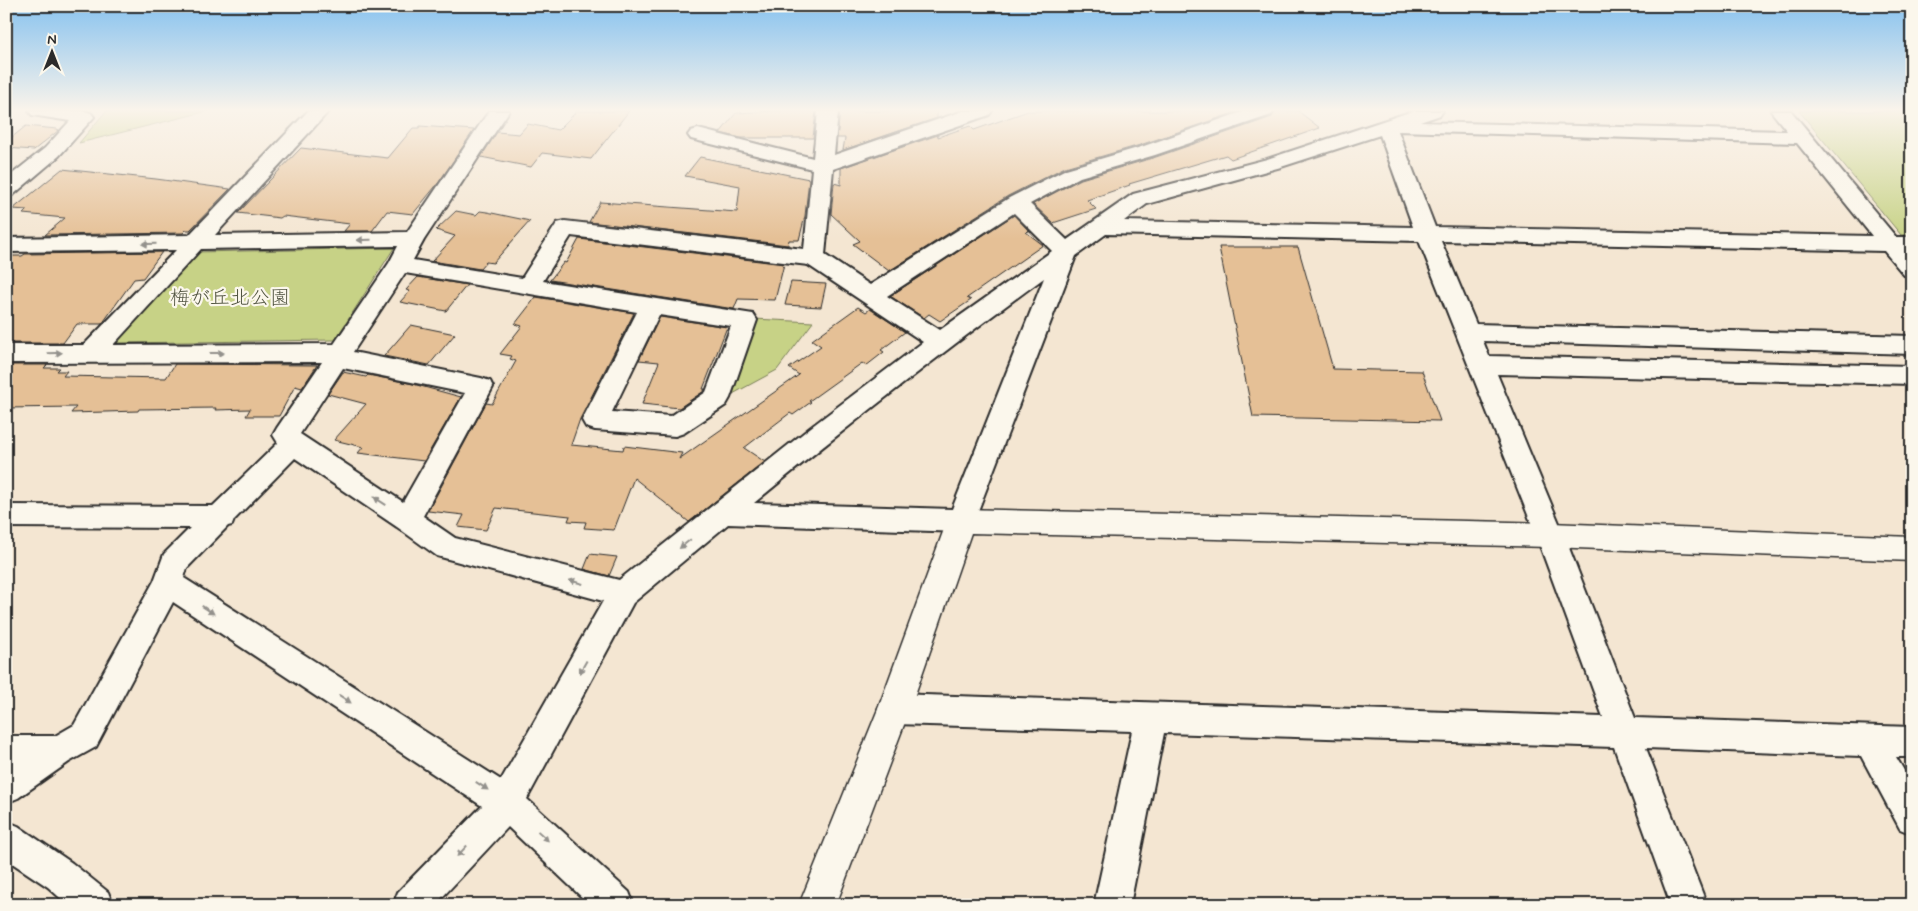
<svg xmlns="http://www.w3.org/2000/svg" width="1918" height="911" viewBox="0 0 1918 911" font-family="Mynerve,'Klee One',sans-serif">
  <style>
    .green { fill: #c7d286; stroke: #797e58 }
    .building { fill: #e5c096; stroke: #2b2b2b }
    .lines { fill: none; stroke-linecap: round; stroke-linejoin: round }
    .street-casing { stroke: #2b2b2b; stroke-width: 4 }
    .secondary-casing { stroke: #2b2b2b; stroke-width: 3 }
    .street { fill: #fbf7ec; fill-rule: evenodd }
    .secondary { fill: #fbf7ec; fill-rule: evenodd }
    .oneway { fill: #93918c }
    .labels { text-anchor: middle; stroke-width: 4.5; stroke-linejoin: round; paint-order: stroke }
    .park-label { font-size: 20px; fill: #525542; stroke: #fbf7ec }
  </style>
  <rect width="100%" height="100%" fill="#f4e6d2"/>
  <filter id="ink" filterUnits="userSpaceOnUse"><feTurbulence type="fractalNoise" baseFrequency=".02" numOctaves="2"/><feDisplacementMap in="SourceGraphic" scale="10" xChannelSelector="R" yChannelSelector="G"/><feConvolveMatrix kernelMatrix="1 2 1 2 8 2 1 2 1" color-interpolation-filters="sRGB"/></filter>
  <g filter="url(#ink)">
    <!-- green -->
    <path class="green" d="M 106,111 L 208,111 L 79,143 Z
      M 1799,111 L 1912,111 L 1912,235 L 1901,235 Z
      M 394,248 L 335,340 L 116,343 L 196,252 Z
      M 754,319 L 813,322 L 777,370 L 729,396 Z"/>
    <!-- building -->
    <path class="building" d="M 577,111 L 629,111 L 591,159 L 542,153 L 531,167 L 481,157 L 497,132 L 519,134 L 528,124 L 558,130 Z
      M 775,111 L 816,111 L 813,138 L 741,138 L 720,133 L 736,113 Z
      M 840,111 L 937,111 L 937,118 L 843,150 L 845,138 L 837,138 Z
      M 1028,111 L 1239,111 L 1140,145 L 1065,167 L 1008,196 L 889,271 L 853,244 L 860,241 L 831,214 L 834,183 L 841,185 L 841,168 L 938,135 L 938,137 L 970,126 L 974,130 Z
      M 1276,111 L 1298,111 L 1320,128 L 1231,159 L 1226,155 L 1129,184 L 1130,185 L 1087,200 L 1096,209 L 1053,223 L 1033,204 L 1081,179 L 1156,157 L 1272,117 Z
      M 26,126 L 57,129 L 59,130 L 34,150 L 6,148 L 6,142 Z
      M 420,126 L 474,130 L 439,182 L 413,214 L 387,211 L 372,231 L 344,231 L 350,224 L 283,216 L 280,218 L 238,213 L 301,148 L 388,158 L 413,128 L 419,128 Z
      M 700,157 L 809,179 L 805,216 L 799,240 L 789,240 L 788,245 L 589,222 L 600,202 L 737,212 L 740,186 L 685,176 Z
      M 62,169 L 156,179 L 230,189 L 190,230 L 186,230 L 183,233 L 45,235 L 65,218 L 23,214 L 27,210 L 13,209 Z
      M 456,211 L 476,215 L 480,211 L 487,212 L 530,221 L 493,263 L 486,262 L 480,269 L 432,261 L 455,236 L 436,230 Z
      M 1014,215 L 1029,231 L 1026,232 L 1043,245 L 967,298 L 971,300 L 940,321 L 929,314 L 924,318 L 890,296 Z
      M 579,239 L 784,264 L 775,300 L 738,299 L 734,309 L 550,280 L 564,262 L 566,263 Z
      M 1219,247 L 1298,247 L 1333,369 L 1422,371 L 1440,421 L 1253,417 Z
      M 162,252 L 143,278 L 134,279 L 102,324 L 77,324 L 63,343 L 6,343 L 6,256 L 22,256 L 25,254 Z
      M 418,277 L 467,285 L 446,311 L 400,302 L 410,291 L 406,290 Z
      M 791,282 L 826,284 L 821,307 L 785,305 Z
      M 536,297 L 634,313 L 580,419 L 571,445 L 623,450 L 624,446 L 682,453 L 679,459 L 799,375 L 789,368 L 821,346 L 812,340 L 858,307 L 866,312 L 870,309 L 905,332 L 881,350 L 884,352 L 866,366 L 862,363 L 809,401 L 811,402 L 793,415 L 790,413 L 744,448 L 765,462 L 689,522 L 634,478 L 614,530 L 584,528 L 586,522 L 568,521 L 570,516 L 496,508 L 486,530 L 458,527 L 464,515 L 428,511 L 486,403 L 492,404 L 516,361 L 510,359 L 512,356 L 500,354 L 522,326 L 515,324 Z
      M 660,317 L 727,327 L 703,389 L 705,389 L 704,391 L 679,408 L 642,404 L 659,362 L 639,360 Z
      M 411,325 L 455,334 L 429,365 L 384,356 Z
      M 175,364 L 317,365 L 302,388 L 295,386 L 279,416 L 246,416 L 250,409 L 215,410 L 216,408 L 139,409 L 138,411 L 71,413 L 76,407 L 6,408 L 6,365 L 47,365 L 44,368 L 60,368 L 57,371 L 67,371 L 63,376 L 166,378 Z
      M 343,372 L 366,377 L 368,375 L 413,384 L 461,397 L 424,461 L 358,453 L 363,447 L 334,440 L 366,404 L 328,394 Z
      M 590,554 L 617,557 L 609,576 L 584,569 Z"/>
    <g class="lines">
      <!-- street casing -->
      <g class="street-casing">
        <path id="street" d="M 29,111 L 84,111 L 91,113 L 94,117 L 59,156 L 13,195 L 6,196 L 6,179 L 45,148 L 70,121 L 32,115 Z
          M 308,111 L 329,111 L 215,235 L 407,232 L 489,111 L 509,111 L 424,240 L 413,260 L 522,278 L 557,223 L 565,221 L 804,249 L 812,169 L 691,139 L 688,135 L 691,131 L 698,129 L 813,158 L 818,111 L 838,111 L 834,155 L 963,111 L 992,111 L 989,115 L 833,169 L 825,255 L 870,285 L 1009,198 L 1066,169 L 1141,147 L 1245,111 L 1274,111 L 1271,115 L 1155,155 L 1080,177 L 1030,204 L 1067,240 L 1133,194 L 1267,159 L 1413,111 L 1443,111 L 1440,115 L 1420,122 L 1787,131 L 1771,111 L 1791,111 L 1896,237 L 1912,237 L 1912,251 L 1908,251 L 1912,255 L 1912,277 L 1904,275 L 1884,251 L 1441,241 L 1476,324 L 1912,336 L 1912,354 L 1483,341 L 1489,356 L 1912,366 L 1912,384 L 1497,374 L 1564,535 L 1635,718 L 1912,727 L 1912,757 L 1896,757 L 1912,784 L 1912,834 L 1900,829 L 1861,756 L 1646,748 L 1707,905 L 1671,905 L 1614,747 L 1164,733 L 1130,905 L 1094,905 L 1132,731 L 894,724 L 883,719 L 878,709 L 883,699 L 894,694 L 1603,717 L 1536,535 L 1419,241 L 1106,234 L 1076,256 L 971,529 L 961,532 L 728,524 L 633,603 L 527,799 L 629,892 L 634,905 L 590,905 L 508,827 L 435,905 L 393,905 L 398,892 L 482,806 L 173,602 L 96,747 L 69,762 L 18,798 L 6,803 L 8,766 L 6,766 L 6,736 L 55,736 L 74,725 L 154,581 L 164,554 L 190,528 L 6,527 L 6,505 L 213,506 L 278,443 L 273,435 L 277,428 L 322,362 L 6,363 L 6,345 L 84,345 L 176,250 L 6,252 L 6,238 L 189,235 ZM 1398,131 L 1797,143 L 1872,236 L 1435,227 ZM 1380,135 L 1413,227 L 1124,221 L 1147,204 L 1281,167 ZM 1014,213 L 1052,251 L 940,330 L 887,296 ZM 571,236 L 808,265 L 923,342 L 811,427 L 619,580 L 455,538 L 423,516 L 493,387 L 490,381 L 481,378 L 353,352 L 405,273 L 637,312 L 582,420 L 586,427 L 595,430 L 675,436 L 684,433 L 726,405 L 730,398 L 757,320 L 753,314 L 543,281 ZM 398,246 L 389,263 L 334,344 L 113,345 L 201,249 ZM 1044,278 L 952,509 L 754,503 C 849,425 945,350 1044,278 ZM 659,315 L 731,326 L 706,392 L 671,416 L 612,412 ZM 343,368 L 465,393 L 403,502 L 300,434 ZM 295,458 L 397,527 L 437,556 L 603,601 L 501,780 L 184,578 L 187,568 L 228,526 L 232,525 L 234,520 Z
          M 6,821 L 18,826 L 72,863 L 108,892 L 113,905 L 68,905 L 48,887 L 6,859 Z"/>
      </g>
      <!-- secondary casing -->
      <g class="secondary-casing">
        <path id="secondary" d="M 961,509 L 1550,523 L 1912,537 L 1912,561 L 1550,547 L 971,533 L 910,709 L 836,905 L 799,905 L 878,709 L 947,521 L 951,513 Z"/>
      </g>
      <!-- street -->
      <use href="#street" class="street"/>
      <!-- secondary -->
      <use href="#secondary" class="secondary"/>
    </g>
    <!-- one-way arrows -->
    <defs><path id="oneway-solid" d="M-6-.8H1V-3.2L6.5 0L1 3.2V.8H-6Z" transform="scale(1.25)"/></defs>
    <g class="oneway">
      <use href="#oneway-solid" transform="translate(364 240) rotate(179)"/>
      <use href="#oneway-solid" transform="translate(149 244) rotate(179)"/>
      <use href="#oneway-solid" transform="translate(55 353) rotate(-1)"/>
      <use href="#oneway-solid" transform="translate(217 353)"/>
      <use href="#oneway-solid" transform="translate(380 501) rotate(-147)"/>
      <use href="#oneway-solid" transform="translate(685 544) rotate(141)"/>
      <use href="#oneway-solid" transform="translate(576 582) rotate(-165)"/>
      <use href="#oneway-solid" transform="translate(208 610) rotate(33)"/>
      <use href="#oneway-solid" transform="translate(583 667) rotate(119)"/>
      <use href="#oneway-solid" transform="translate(345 699) rotate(33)"/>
      <use href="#oneway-solid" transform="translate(482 786) rotate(33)"/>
      <use href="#oneway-solid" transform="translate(543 836) rotate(43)"/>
      <use href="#oneway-solid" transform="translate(462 851) rotate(133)"/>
    </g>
  </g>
  <!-- sky -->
  <linearGradient id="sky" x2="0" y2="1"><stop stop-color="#87c2ef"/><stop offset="0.46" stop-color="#faf4eb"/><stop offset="1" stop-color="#faf4eb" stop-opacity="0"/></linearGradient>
  <rect width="1918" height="239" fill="url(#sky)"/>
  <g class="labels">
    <!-- park labels -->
    <g class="park-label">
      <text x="230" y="304">梅が丘北公園</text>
    </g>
  </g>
  <!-- margin -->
  <rect width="1918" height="911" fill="none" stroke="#fbf7ec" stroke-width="25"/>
  <rect x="12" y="12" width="1893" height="886" fill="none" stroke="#2b2b2b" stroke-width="2" filter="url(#ink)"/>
  <!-- north arrow -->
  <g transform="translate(52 52)" stroke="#fbf7ec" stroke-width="4" paint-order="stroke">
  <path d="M0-4L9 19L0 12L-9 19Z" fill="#2b2b2b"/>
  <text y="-8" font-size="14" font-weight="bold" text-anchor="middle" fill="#2b2b2b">N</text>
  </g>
</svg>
